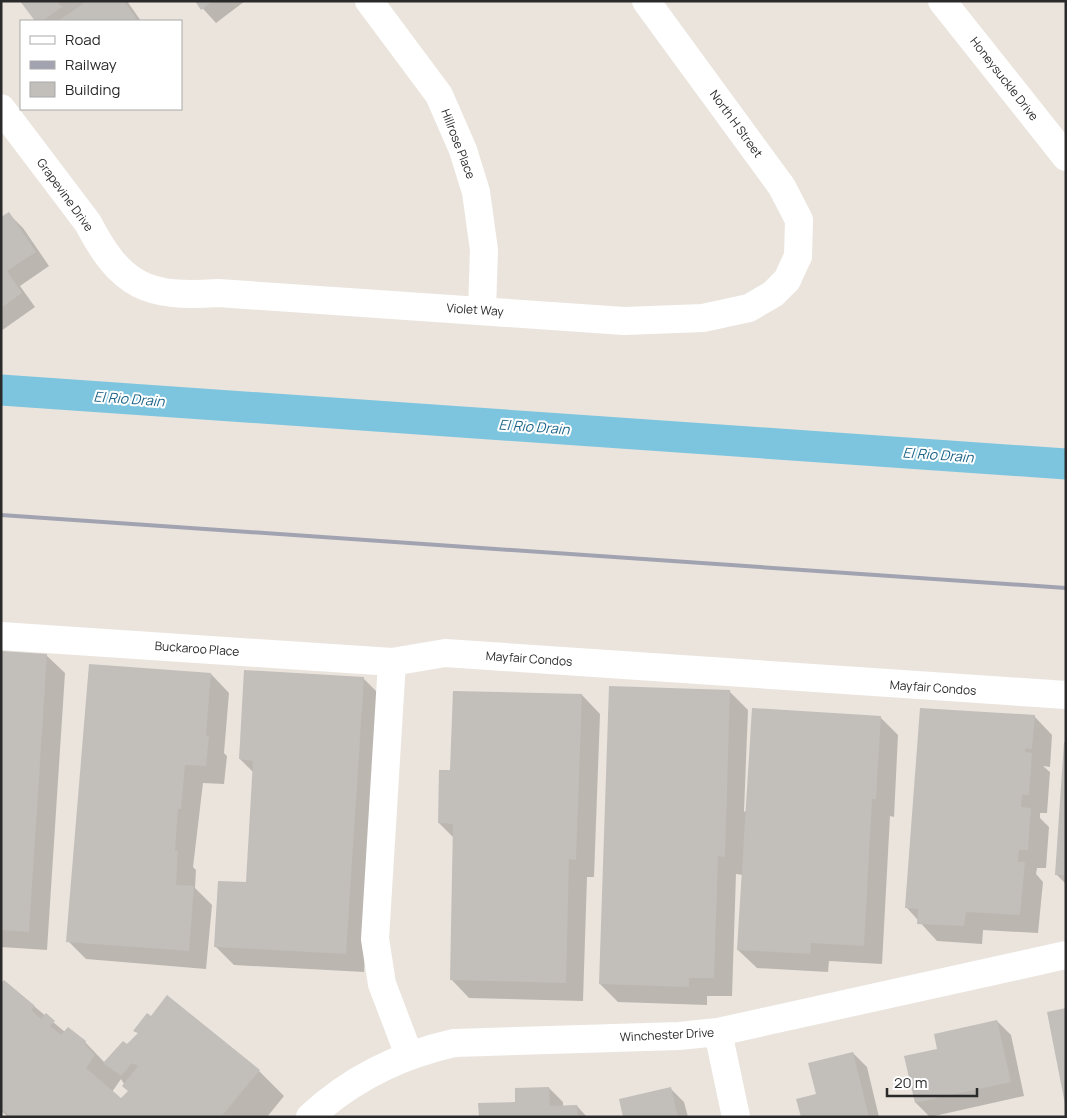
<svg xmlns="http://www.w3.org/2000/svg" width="1067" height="1118" viewBox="0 0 1067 1118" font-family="Manrope,sans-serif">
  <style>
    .shadow { fill: #0003; fill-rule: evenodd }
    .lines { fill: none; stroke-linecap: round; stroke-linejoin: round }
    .canal { stroke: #7dc5df; stroke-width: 31 }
    .building { fill: #c2beba }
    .minor { stroke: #fff; stroke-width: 28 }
    .tertiary { stroke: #fff; stroke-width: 28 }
    .rail { stroke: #a1a3b1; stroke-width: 4 }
    .labels { text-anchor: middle; stroke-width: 4; stroke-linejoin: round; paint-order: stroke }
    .street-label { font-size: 12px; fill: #2a2a2a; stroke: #fff }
    .water-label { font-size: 14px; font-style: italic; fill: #1e6589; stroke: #fff }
  </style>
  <rect width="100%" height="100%" fill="#eae4dd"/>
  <!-- shadow -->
  <path class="shadow" d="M 22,1 L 127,1 L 141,21 L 36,21 Z
    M 196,1 L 245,1 L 216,23 Z
    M 9,214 L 23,228 L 49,266 L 20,286 L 35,307 L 1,331 L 1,219 Z
    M 1,652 L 46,655 L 65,673 L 47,950 L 1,947 Z
    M 211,674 L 229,693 L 224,753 L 227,756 L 224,784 L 203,783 L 193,867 L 196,870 L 195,888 L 212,905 L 206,969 L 86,959 L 68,941 Z
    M 363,678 L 381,696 L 364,972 L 234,965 L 215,946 L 247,884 L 254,773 L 240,759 Z
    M 729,691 L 748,710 L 744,812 L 880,717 L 898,735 L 894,817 L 890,816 L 882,964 L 829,961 L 828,972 L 757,968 L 738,950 L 743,875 L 736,874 L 732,996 L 707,996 L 707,1005 L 618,1002 L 600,984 Z
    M 582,695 L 600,714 L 594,877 L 587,877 L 583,1001 L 469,998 L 451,979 L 454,838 L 439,823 L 451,771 Z
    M 1034,716 L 1052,735 L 1050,767 L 1043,766 L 1050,772 L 1047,813 L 1040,813 L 1040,818 L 1049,827 L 1046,868 L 1037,868 L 1036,874 L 1043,882 L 1038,933 L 983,930 L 982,944 L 937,941 L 907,908 Z
    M 1066,739 L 1066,884 L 1056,874 Z
    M 4,981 L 65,1032 L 85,1042 L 105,1063 L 139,1034 L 135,1031 L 151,1018 L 168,997 L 259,1071 L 284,1096 L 267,1117 L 8,1117 L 1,1111 L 1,985 ZM 121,1079 L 129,1092 L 121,1100 L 112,1092 Z
    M 997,1021 L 1011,1035 L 1024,1096 L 930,1117 L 916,1103 L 906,1057 L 939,1050 Z
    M 853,1053 L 867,1067 L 879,1117 L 802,1117 Z
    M 549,1088 L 563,1102 L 563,1107 L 577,1106 L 587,1117 L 480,1117 Z
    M 670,1088 L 684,1102 L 688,1117 L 625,1117 Z"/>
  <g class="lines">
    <!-- canal -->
    <path class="canal" d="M 1,390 L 1066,464"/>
  </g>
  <!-- building -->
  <path class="building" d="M 20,1 L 57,1 L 62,7 L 42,21 L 35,21 Z
    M 87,1 L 124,1 L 138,21 L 58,21 Z
    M 195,1 L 212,1 L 201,10 Z
    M 9,212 L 36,252 L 7,271 L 22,293 L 1,308 L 1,217 Z
    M 1,651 L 47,654 L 29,932 L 1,930 Z
    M 89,664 L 211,673 L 206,736 L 209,736 L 206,766 L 185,765 L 181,809 L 178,809 L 175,850 L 178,851 L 176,885 L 194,886 L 189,951 L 66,942 Z
    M 244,670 L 364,677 L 346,954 L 214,947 L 218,881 L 246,882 L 253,761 L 239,759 Z
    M 609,686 L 730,690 L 725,857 L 718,856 L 714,978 L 689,978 L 689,987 L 599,984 Z
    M 453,691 L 582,694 L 576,860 L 569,859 L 566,983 L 450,980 L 453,824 L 438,823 L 439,770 L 450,770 Z
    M 752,708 L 881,716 L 876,799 L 872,799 L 864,946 L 811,943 L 810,954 L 737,950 Z
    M 920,708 L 1035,715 L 1032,749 L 1026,748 L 1025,752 L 1032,753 L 1029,795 L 1022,795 L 1021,807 L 1031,808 L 1028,850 L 1019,850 L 1018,862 L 1025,862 L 1020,915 L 966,912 L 964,926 L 917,924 L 918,909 L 905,908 Z
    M 1064,742 L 1066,742 L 1066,875 L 1055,875 Z
    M 4,980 L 35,1006 L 31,1010 L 41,1019 L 46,1013 L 55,1021 L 50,1026 L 61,1035 L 68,1027 L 86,1041 L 85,1044 L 95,1055 L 86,1068 L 121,1098 L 128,1091 L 122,1086 L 138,1066 L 132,1063 L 121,1076 L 103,1063 L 123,1041 L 127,1044 L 138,1033 L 133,1031 L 147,1013 L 151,1016 L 167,995 L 260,1070 L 221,1117 L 50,1117 L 48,1115 L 46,1117 L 11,1117 L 1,1108 L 1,983 Z
    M 1066,1008 L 1066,1104 L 1065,1104 L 1047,1012 Z
    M 997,1020 L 1011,1082 L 915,1103 L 904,1056 L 937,1049 L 934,1034 Z
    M 853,1052 L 869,1117 L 801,1117 L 796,1099 L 816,1094 L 808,1063 Z
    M 549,1087 L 550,1106 L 577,1105 L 578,1117 L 479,1117 L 478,1103 L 515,1102 L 515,1088 Z
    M 671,1087 L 678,1117 L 623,1117 L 619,1099 Z"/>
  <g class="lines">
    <!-- minor -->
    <path class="minor" d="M 369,1 L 439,95 L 463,150 L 476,192 L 484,250 L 482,310
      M 942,1 L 1066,157
      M 1,108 L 88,223 C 121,287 148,298 218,293 L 624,321 L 703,318 L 749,308 L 773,294 L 787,280 L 798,256
      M 1,636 L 392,662 L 445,653 L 1066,695
      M 392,662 L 375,939 L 382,984 L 409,1055
      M 718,1032 L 736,1117
      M 310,1117 C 351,1079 400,1055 454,1043 L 679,1036 L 718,1032 L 1066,955"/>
    <!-- tertiary -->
    <path class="tertiary" d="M 646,1 L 782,187 L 799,220 L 798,256"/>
    <!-- rail -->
    <path class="rail" d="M 1,515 L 1066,588"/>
  </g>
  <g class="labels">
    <!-- street labels -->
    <g class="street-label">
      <text transform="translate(1004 79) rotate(52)" y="4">Honeysuckle Drive</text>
      <text transform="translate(736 124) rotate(54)" y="4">North H Street</text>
      <text transform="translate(458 144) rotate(69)" y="4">Hillrose Place</text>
      <text transform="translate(65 195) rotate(54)" y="4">Grapevine Drive</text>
      <text transform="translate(475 310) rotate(4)" y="4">Violet Way</text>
      <text transform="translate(197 649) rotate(4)" y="4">Buckaroo Place</text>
      <text transform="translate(529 659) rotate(4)" y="4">Mayfair Condos</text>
      <text transform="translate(933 688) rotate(4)" y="4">Mayfair Condos</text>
      <text transform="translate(667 1035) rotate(-3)" y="4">Winchester Drive</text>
    </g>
    <!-- water labels -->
    <g class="water-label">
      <text transform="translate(129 399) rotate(4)" y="5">El Rio Drain</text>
      <text transform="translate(534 427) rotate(4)" y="5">El Rio Drain</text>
      <text transform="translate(938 455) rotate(4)" y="5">El Rio Drain</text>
    </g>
  </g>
  <!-- border -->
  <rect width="1067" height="1118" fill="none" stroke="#2a2a2a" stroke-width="5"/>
  <!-- legend -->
  <rect x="20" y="20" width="162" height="90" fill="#ffffff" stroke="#aaaaaa"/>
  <rect x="30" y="36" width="25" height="8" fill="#ffffff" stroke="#aaaaaa"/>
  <text x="65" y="45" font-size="15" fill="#2a2a2a">Road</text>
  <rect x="30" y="61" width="25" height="8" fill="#a1a3b1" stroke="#aaaaaa"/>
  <text x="65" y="70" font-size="15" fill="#2a2a2a">Railway</text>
  <rect x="30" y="82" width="25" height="15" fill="#c2beba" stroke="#aaaaaa"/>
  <text x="65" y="95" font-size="15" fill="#2a2a2a">Building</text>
  <!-- scale -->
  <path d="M887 1088v8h90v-8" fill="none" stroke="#2a2a2a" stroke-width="2.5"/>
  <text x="894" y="1088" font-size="15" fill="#2a2a2a" stroke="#ffffff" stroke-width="4" paint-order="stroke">20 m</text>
</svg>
